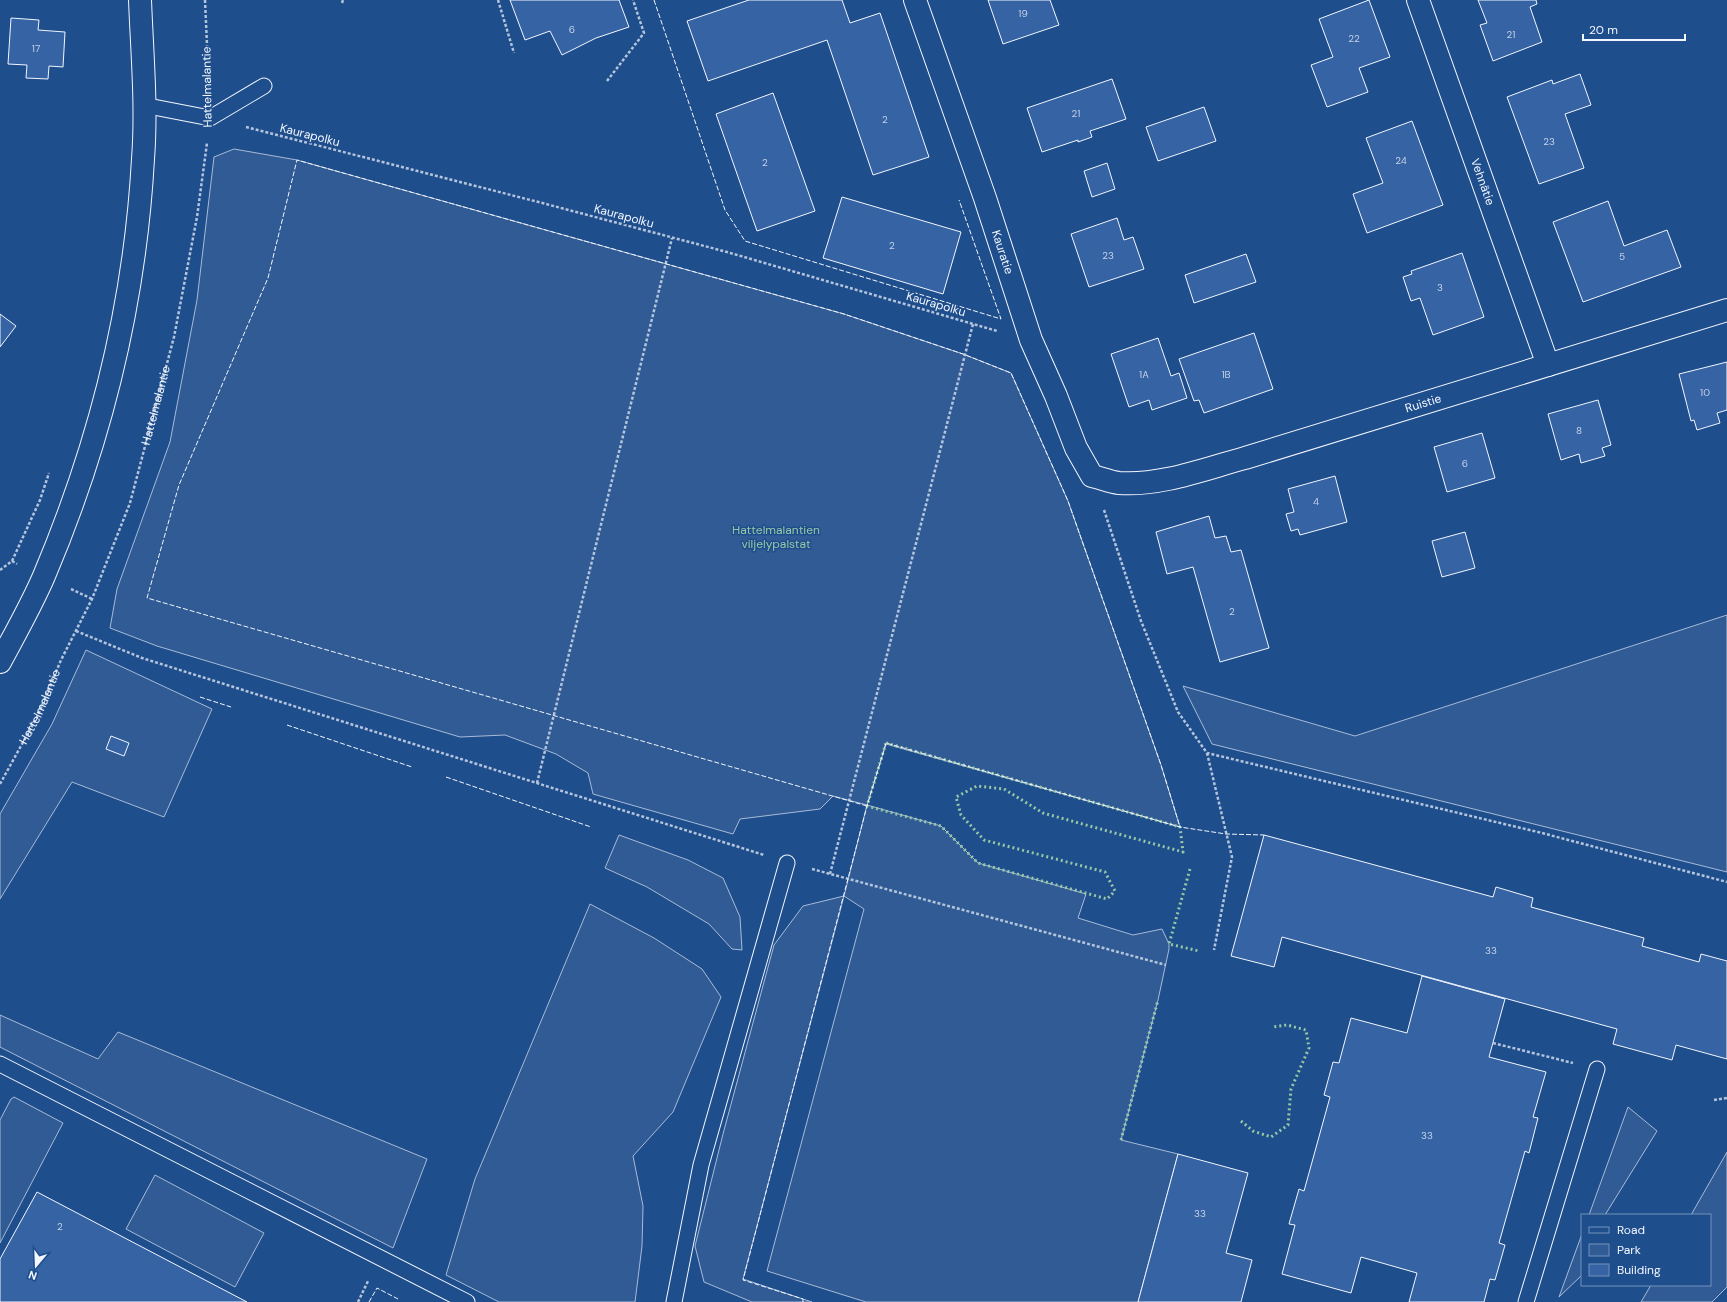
<svg xmlns="http://www.w3.org/2000/svg" width="1727" height="1302" viewBox="0 0 1727 1302" font-family="'DM Sans',sans-serif">
  <style>
    .green { fill: #305b95; stroke: #a8bbd7 }
    .building { fill: #3563a3; stroke: #f2f6ff }
    .lines { fill: none; stroke-linecap: round; stroke-linejoin: round }
    .lane-casing { stroke: #f2f6ff; stroke-width: 17 }
    .street-casing { stroke: #f2f6ff; stroke-width: 24 }
    .secondary-casing { stroke: #f2f6ff; stroke-width: 24 }
    .path { stroke: #b3c4dc; stroke-width: 2.5; stroke-dasharray: 3 2; stroke-linecap: butt }
    .lane { stroke: #1f4e8c; stroke-width: 15 }
    .street { stroke: #1f4e8c; stroke-width: 22 }
    .secondary { stroke: #1f4e8c; stroke-width: 22 }
    .hedge { stroke: #97c8a6; stroke-width: 3; stroke-dasharray: 2 3; stroke-linecap: butt }
    .fence { stroke: #f2f6ff; stroke-width: 1; stroke-dasharray: 5 2; stroke-linecap: butt }
    .labels { text-anchor: middle; stroke-width: 3; stroke-linejoin: round; paint-order: stroke }
    .number-label { font-size: 10px; fill: #c3d1e8 }
    .street-label { font-size: 12px; fill: #f2f6ff; stroke: #1f4e8c }
    .park-label { font-size: 12px; fill: #97c8a6; stroke: #1f4e8c }
  </style>
  <rect width="100%" height="100%" fill="#1f4e8c"/>
  <!-- green -->
  <path class="green" d="M 234,149 L 297,160 L 844,314 L 963,354 L 1011,373 L 1068,501 L 1161,765 L 1180,827 L 886,744 L 867,805 L 941,826 L 978,863 L 1086,894 L 1078,918 L 1133,935 L 1162,929 L 1169,944 L 1169,949 L 1158,1000 L 1121,1140 L 1178,1154 L 1138,1302 L 866,1302 L 767,1271 L 864,909 L 844,896 L 743,1279 L 812,1302 L 752,1302 L 704,1282 L 695,1246 L 723,1134 L 774,945 L 803,906 L 844,896 L 867,805 L 833,796 L 820,809 L 740,819 L 733,834 L 593,794 L 588,773 L 556,754 L 505,735 L 460,737 L 157,646 L 110,628 L 117,589 L 170,442 L 197,300 L 214,157 Z
    M 1727,615 L 1727,872 L 1212,744 L 1183,686 L 1355,736 Z
    M 86,650 L 212,709 L 164,817 L 72,782 L 0,899 L 0,814 L 52,724 Z
    M 619,835 L 688,860 L 723,878 L 740,917 L 742,950 L 732,949 L 709,924 L 647,887 L 605,868 Z
    M 590,904 L 654,938 L 702,969 L 721,997 L 673,1112 L 633,1156 L 643,1206 L 642,1246 L 635,1302 L 499,1302 L 446,1275 L 475,1179 Z
    M 0,1015 L 98,1059 L 118,1032 L 427,1159 L 393,1248 L 0,1047 Z
    M 14,1097 L 63,1123 L 0,1243 L 0,1120 L 11,1099 Z
    M 1628,1107 L 1657,1131 L 1605,1215 L 1589,1215 Z
    M 1727,1152 L 1727,1287 L 1712,1302 L 1641,1302 L 1651,1285 L 1710,1285 L 1710,1215 L 1691,1215 Z
    M 155,1175 L 264,1233 L 235,1287 L 126,1229 Z
    M 1582,1234 L 1582,1275 L 1559,1297 Z"/>
  <!-- building -->
  <path class="building" d="M 510,0 L 619,0 L 629,27 L 596,38 L 562,55 L 550,31 L 525,40 Z
    M 749,0 L 842,0 L 850,23 L 880,13 L 929,157 L 873,175 L 827,40 L 708,81 L 687,21 Z
    M 988,0 L 1050,0 L 1059,25 L 1003,44 Z
    M 1369,0 L 1390,57 L 1359,68 L 1368,92 L 1327,107 L 1311,65 L 1333,57 L 1319,19 Z
    M 1478,0 L 1536,0 L 1537,4 L 1530,7 L 1542,42 L 1493,61 L 1480,25 L 1487,23 Z
    M 11,18 L 39,20 L 38,30 L 65,32 L 63,67 L 49,66 L 48,79 L 26,78 L 27,65 L 8,64 Z
    M 1580,74 L 1591,105 L 1565,114 L 1584,168 L 1539,184 L 1507,97 L 1552,80 L 1553,84 Z
    M 1112,79 L 1126,119 L 1090,131 L 1092,137 L 1078,142 L 1078,140 L 1042,152 L 1027,108 Z
    M 773,93 L 815,211 L 757,231 L 716,114 Z
    M 1204,107 L 1216,141 L 1158,161 L 1146,127 Z
    M 1412,121 L 1443,205 L 1367,233 L 1353,194 L 1383,183 L 1366,138 Z
    M 1107,163 L 1115,189 L 1092,197 L 1084,171 Z
    M 842,197 L 961,232 L 943,294 L 823,258 Z
    M 1608,201 L 1624,246 L 1667,230 L 1681,267 L 1583,302 L 1553,222 Z
    M 1117,218 L 1124,240 L 1133,237 L 1144,269 L 1089,287 L 1071,234 Z
    M 1462,253 L 1484,317 L 1433,335 L 1420,298 L 1411,301 L 1403,277 L 1412,274 L 1411,271 Z
    M 1246,254 L 1256,282 L 1194,303 L 1185,275 Z
    M 0,314 L 16,326 L 0,347 Z
    M 1254,333 L 1273,389 L 1204,413 L 1199,400 L 1194,401 L 1179,359 Z
    M 1158,338 L 1171,376 L 1179,373 L 1187,398 L 1152,410 L 1149,400 L 1129,407 L 1111,354 Z
    M 1727,362 L 1727,410 L 1717,413 L 1720,423 L 1697,430 L 1694,420 L 1691,421 L 1679,374 Z
    M 1598,400 L 1611,445 L 1602,448 L 1605,456 L 1581,463 L 1579,454 L 1561,460 L 1548,414 Z
    M 1482,433 L 1495,478 L 1447,492 L 1434,447 Z
    M 1335,476 L 1347,522 L 1300,535 L 1298,529 L 1291,531 L 1286,514 L 1294,512 L 1288,489 Z
    M 1209,516 L 1215,538 L 1226,536 L 1231,552 L 1241,550 L 1269,648 L 1220,662 L 1193,567 L 1167,574 L 1156,532 Z
    M 1465,532 L 1475,568 L 1442,577 L 1432,541 Z
    M 111,736 L 129,743 L 124,756 L 106,749 Z
    M 1264,835 L 1493,897 L 1496,887 L 1533,898 L 1531,907 L 1644,938 L 1642,946 L 1699,962 L 1701,954 L 1727,961 L 1727,1059 L 1676,1045 L 1672,1060 L 1613,1044 L 1617,1029 L 1282,937 L 1274,967 L 1231,956 Z
    M 1422,976 L 1505,999 L 1489,1057 L 1546,1072 L 1533,1117 L 1538,1118 L 1529,1153 L 1525,1151 L 1499,1243 L 1505,1245 L 1495,1280 L 1490,1279 L 1484,1302 L 1409,1302 L 1417,1273 L 1361,1257 L 1351,1293 L 1282,1274 L 1295,1225 L 1289,1224 L 1299,1189 L 1304,1191 L 1330,1097 L 1324,1095 L 1333,1062 L 1339,1063 L 1351,1018 L 1407,1033 Z
    M 1178,1154 L 1248,1173 L 1226,1253 L 1252,1260 L 1241,1302 L 1138,1302 Z
    M 37,1192 L 247,1302 L 0,1302 L 0,1259 Z"/>
  <g class="lines">
    <!-- lane casing -->
    <g class="lane-casing">
      <path id="lane" d="M 143,105 L 210,118 L 264,86
        M 0,1064 L 467,1302
        M 674,1302 L 701,1165 L 787,863
        M 1526,1302 L 1597,1069"/>
    </g>
    <!-- street casing -->
    <g class="street-casing">
      <g id="street">
        <path id="s2" d="M 915,0 L 985,198 L 1031,340 L 1056,396 L 1076,448 L 1092,476 C 1101,478 1110,482 1119,483 C 1161,486 1204,469 1245,458 L 1727,310"/>
        <path id="s3" d="M 1418,0 L 1548,365"/>
      </g>
    </g>
    <!-- secondary casing -->
    <g class="secondary-casing">
      <path id="secondary" d="M 0,662 C 15,634 31,606 44,576 C 100,444 135,303 143,159 C 147,106 142,52 140,0"/>
    </g>
    <!-- path -->
    <g class="path">
      <path d="M 205,0 L 209,90"/>
      <path d="M 498,0 L 514,53"/>
      <path d="M 342,3 L 343,0"/>
      <path d="M 607,81 L 644,33 L 633,0"/>
      <path d="M 246,127 L 546,204 L 727,252 L 997,331"/>
      <path d="M 1104,510 L 1141,621 L 1178,712 L 1207,753 L 1542,833 L 1727,882"/>
      <path d="M 12,561 L 40,500 L 49,473"/>
      <path d="M 0,570 L 12,561 L 17,564"/>
      <path d="M 71,589 L 92,599"/>
      <path d="M 76,631 L 142,658 L 764,855"/>
      <path d="M 1207,753 L 1232,857 L 1214,950"/>
      <path d="M 537,783 L 672,238"/>
      <path id="s1" d="M 0,784 L 38,715 L 61,660 L 92,599 L 130,503 L 174,337 L 197,217 L 207,143"/>
      <path d="M 812,869 L 1166,965"/>
      <path d="M 830,874 L 973,324"/>
      <path d="M 1493,1043 L 1573,1063"/>
      <path d="M 1714,1100 L 1727,1098"/>
      <path d="M 358,1302 L 368,1281"/>
    </g>
    <!-- lane -->
    <use href="#lane" class="lane"/>
    <!-- street -->
    <use href="#street" class="street"/>
    <!-- secondary -->
    <use href="#secondary" class="secondary"/>
    <!-- hedge -->
    <path class="hedge" d="M 886,743 L 1180,827 L 1183,852 L 1043,813 L 1004,789 L 977,786 L 956,797 L 961,815 L 984,840 L 1105,872 L 1115,891 L 1107,899 L 978,863 L 941,826 L 867,806 Z
      M 1190,869 L 1169,944 L 1199,951
      M 1241,1121 L 1253,1131 L 1271,1137 L 1288,1125 L 1291,1089 L 1309,1048 L 1306,1030 L 1287,1025 L 1272,1027
      M 1121,1140 L 1158,1000"/>
    <!-- fence -->
    <path class="fence" d="M 654,0 L 725,210 L 745,241 L 1001,319 L 959,200
      M 200,697 L 231,707
      M 287,725 L 412,767
      M 446,777 L 591,827
      M 867,806 L 147,598 L 179,485 L 268,278 L 297,160 L 844,314 L 963,354 L 1011,373 L 1068,501 L 1161,765 L 1180,827
      M 369,1302 L 377,1288 L 398,1299
      M 803,1302 L 803,1299 L 743,1280 L 867,806 L 886,743 L 1180,827 L 1226,834 L 1264,835"/>
  </g>
  <g class="labels">
    <!-- number labels -->
    <g class="number-label">
      <text x="1023" y="17">19</text>
      <text x="572" y="33">6</text>
      <text x="1511" y="38">21</text>
      <text x="1354" y="42">22</text>
      <text x="36" y="52">17</text>
      <text x="1076" y="117">21</text>
      <text x="885" y="123">2</text>
      <text x="1549" y="145">23</text>
      <text x="1401" y="164">24</text>
      <text x="765" y="166">2</text>
      <text x="892" y="249">2</text>
      <text x="1108" y="259">23</text>
      <text x="1622" y="260">5</text>
      <text x="1440" y="291">3</text>
      <text x="1144" y="378">1A</text>
      <text x="1226" y="378">1B</text>
      <text x="1705" y="396">10</text>
      <text x="1579" y="434">8</text>
      <text x="1465" y="467">6</text>
      <text x="1316" y="505">4</text>
      <text x="1232" y="615">2</text>
      <text x="1491" y="954">33</text>
      <text x="1427" y="1139">33</text>
      <text x="1200" y="1217">33</text>
      <text x="60" y="1230">2</text>
    </g>
    <!-- street labels -->
    <g class="street-label">
      <text transform="translate(207 87) rotate(-91)" y="4">Hattelmalantie</text>
      <text transform="translate(310 135) rotate(14)" y="4">Kaurapolku</text>
      <text dy="4" stroke="none"><textPath href="#s3" startOffset="193">Vehnätie</textPath></text>
      <text transform="translate(624 216) rotate(15)" y="4">Kaurapolku</text>
      <text dy="4" stroke="none"><textPath href="#s2" startOffset="267">Kauratie</textPath></text>
      <text transform="translate(936 304) rotate(16)" y="4">Kaurapolku</text>
      <text dy="4" stroke="none"><textPath href="#s2" startOffset="852">Ruistie</textPath></text>
      <text dy="4" stroke="none"><textPath href="#s1" startOffset="411">Hattelmalantie</textPath></text>
      <text dy="4" stroke="none"><textPath href="#s1" startOffset="87">Hattelmalantie</textPath></text>
    </g>
    <!-- park labels -->
    <g class="park-label">
      <text x="776" y="534">Hattelmalantien<tspan x="776" dy="14">viljelypalstat</tspan></text>
    </g>
  </g>
  <!-- legend -->
  <rect x="1581" y="1214" width="130" height="72" fill="#1f4e8c" stroke="#7391ba"/>
  <rect x="1589" y="1227" width="20" height="6" fill="#1f4e8c" stroke="#7391ba"/>
  <text x="1617" y="1234" font-size="12" fill="#f2f6ff">Road</text>
  <rect x="1589" y="1244" width="20" height="12" fill="#305b95" stroke="#7391ba"/>
  <text x="1617" y="1254" font-size="12" fill="#f2f6ff">Park</text>
  <rect x="1589" y="1264" width="20" height="12" fill="#3563a3" stroke="#7391ba"/>
  <text x="1617" y="1274" font-size="12" fill="#f2f6ff">Building</text>
  <!-- north arrow -->
  <g transform="translate(36 1266) rotate(199)" stroke="#1f4e8c" stroke-width="3" paint-order="stroke">
  <path d="M0-3L7 15L0 10L-7 15Z" fill="#f2f6ff"/>
  <text y="-6" font-size="11" font-weight="bold" text-anchor="middle" fill="#f2f6ff">N</text>
  </g>
  <!-- scale -->
  <path d="M1583 34v6h102v-6" fill="none" stroke="#f2f6ff" stroke-width="2"/>
  <text x="1589" y="34" font-size="12" fill="#f2f6ff" stroke="#1f4e8c" stroke-width="3" paint-order="stroke">20 m</text>
</svg>
